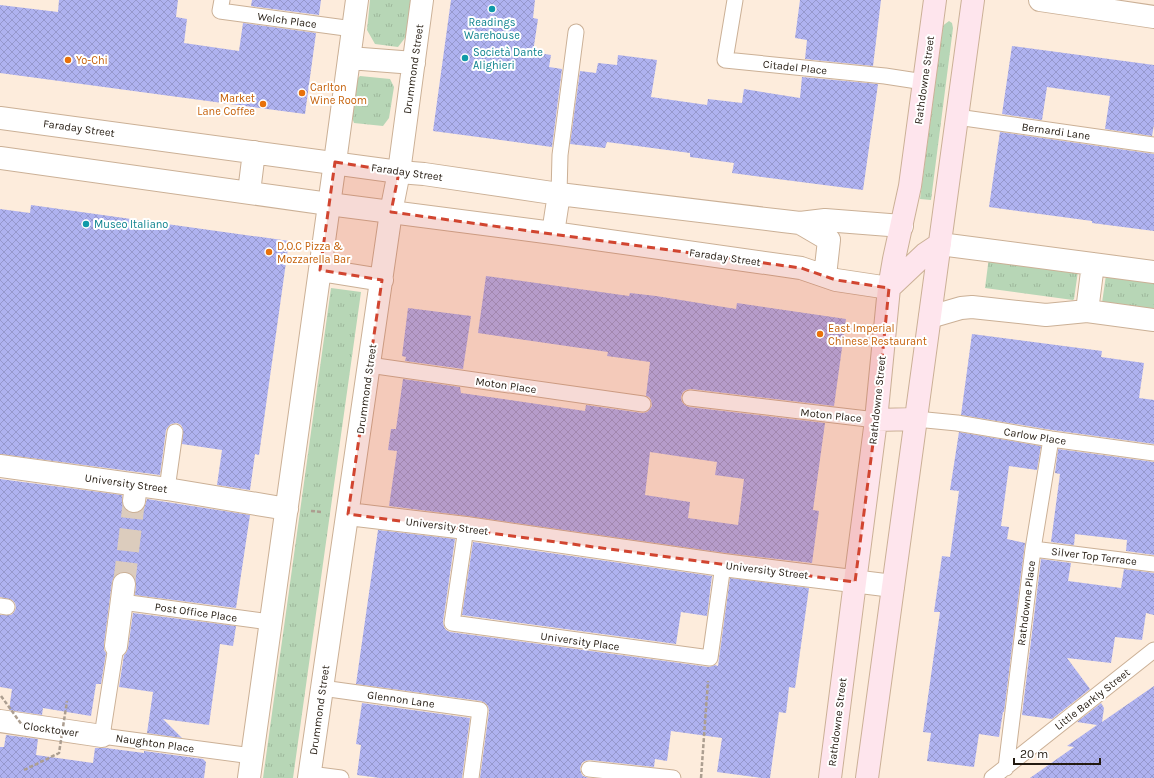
<svg xmlns="http://www.w3.org/2000/svg" width="1154" height="778" viewBox="0 0 1154 778" font-family="Karla,sans-serif">
  <style>
    .grass { fill: url(#grass-tufts) }
    .building { fill: url(#building-cross-hatch); fill-rule: evenodd }
    .lines { fill: none; stroke-linecap: round; stroke-linejoin: round }
    .pedestrian-tunnel { stroke: #dcccbd; stroke-width: 22; stroke-dasharray: 22 11; stroke-linecap: butt }
    .service-casing { stroke: #cbb096; stroke-width: 17 }
    .pedestrian-casing { stroke: #cbb096; stroke-width: 24 }
    .minor-casing { stroke: #cbb096; stroke-width: 24 }
    .tertiary-casing { stroke: #cbb096; stroke-width: 24 }
    .secondary-casing { stroke: #cbb096; stroke-width: 24 }
    .path { stroke: #ac9e90; stroke-width: 2.5; stroke-dasharray: 4 2; stroke-linecap: butt }
    .service { stroke: #fff; stroke-width: 15 }
    .pedestrian { stroke: #fff; stroke-width: 22 }
    .minor { stroke: #fff; stroke-width: 22 }
    .tertiary { stroke: #fff; stroke-width: 22 }
    .secondary { stroke: #fee5ed; stroke-width: 22 }
    .path-bridge { stroke: #ac9e90; stroke-width: 2.5; stroke-dasharray: 4 2; stroke-linecap: butt }
    .marked { fill: #d14530; fill-opacity: 0.2; stroke: #d14530; stroke-width: 3; stroke-dasharray: 8 5; stroke-linejoin: round }
    .culture-dot { fill: #0f9aa8; stroke: #fff; stroke-width: 1.5 }
    .food-dot { fill: #e8710a; stroke: #fff; stroke-width: 1.5 }
    .labels { text-anchor: middle; stroke-width: 4; stroke-linejoin: round; paint-order: stroke }
    .street-label { font-size: 11px; fill: #231a10; stroke: #fff }
    .culture-label { font-size: 11px; fill: #0d838f; stroke: #fff; text-anchor: start }
    .food-label { font-size: 11px; fill: #c56008; stroke: #fff; text-anchor: start }
  </style>
  <defs>
    <pattern id="grass-tufts" width="24" height="20" patternUnits="userSpaceOnUse"><rect width="24" height="20" fill="#b7d6b6"/><path d="M3 7l-1-3M5 7V3M7 7l1-3M15 17l-1-3M17 17v-4M19 17l1-3" fill="none" stroke="#9db79b"/></pattern>
    <pattern id="building-cross-hatch" width="8" height="8" patternUnits="userSpaceOnUse"><rect width="8" height="8" fill="#afb2f0"/><path d="M0 0l8 8M0 8l8-8" fill="none" stroke="#9698cd"/></pattern>
  </defs>
  <rect width="100%" height="100%" fill="#fdecdc"/>
  <!-- grass -->
  <path class="grass" d="M 370,0 L 413,0 L 408,34 L 398,47 L 375,44 L 367,30 Z
    M 949,21 L 952,23 L 953,28 L 931,200 L 920,199 L 943,26 L 945,24 Z
    M 360,76 L 390,79 L 394,87 L 389,118 L 383,126 L 354,123 L 351,115 L 356,80 Z
    M 989,257 L 1078,271 L 1074,299 L 1073,300 L 985,288 Z
    M 1106,275 L 1154,280 L 1154,311 L 1102,303 Z
    M 331,288 L 361,292 L 293,778 L 263,778 Z"/>
  <!-- building -->
  <path class="building" d="M 59,0 L 178,0 L 176,17 L 187,19 L 184,43 L 239,51 L 243,23 L 316,33 L 305,114 L 0,73 L 0,5 L 58,12 Z
    M 252,0 L 321,0 L 319,15 L 251,6 Z
    M 451,0 L 535,0 L 533,18 L 538,19 L 533,52 L 551,55 L 549,67 L 562,69 L 552,147 L 433,131 Z
    M 800,0 L 881,0 L 873,66 L 805,59 L 807,40 L 795,38 Z
    M 1012,46 L 1154,65 L 1154,125 L 1152,136 L 1105,129 L 1110,96 L 1047,87 L 1042,120 L 1002,114 Z
    M 618,55 L 657,60 L 651,97 L 707,105 L 708,99 L 742,103 L 744,89 L 800,98 L 802,77 L 878,84 L 863,190 L 732,173 L 734,163 L 690,157 L 690,153 L 607,142 L 605,148 L 570,144 L 580,71 L 596,73 L 598,63 L 617,65 Z
    M 1000,132 L 1154,154 L 1154,231 L 1092,223 L 1092,221 L 989,207 Z
    M 31,205 L 289,241 L 259,455 L 255,454 L 250,490 L 217,485 L 222,450 L 182,444 L 183,429 L 181,425 L 177,423 L 171,424 L 168,427 L 166,430 L 160,475 L 0,454 L 0,209 L 30,213 Z
    M 486,276 L 629,296 L 630,293 L 656,296 L 736,309 L 737,303 L 846,319 L 834,406 L 691,389 L 686,390 L 683,392 L 681,397 L 682,402 L 685,405 L 689,407 L 825,423 L 813,510 L 819,511 L 812,563 L 725,553 L 467,516 L 389,506 L 397,451 L 388,450 L 391,429 L 396,429 L 403,379 L 460,387 L 461,393 L 585,411 L 586,405 L 642,413 L 647,412 L 650,409 L 652,406 L 651,400 L 649,397 L 646,396 L 650,362 L 607,356 L 608,352 L 478,333 ZM 650,452 L 717,462 L 715,475 L 744,479 L 738,525 L 688,518 L 690,502 L 645,495 Z
    M 408,308 L 471,316 L 463,369 L 405,361 L 406,357 L 402,356 Z
    M 972,334 L 1102,351 L 1101,357 L 1144,363 L 1139,398 L 1154,400 L 1154,444 L 1052,430 L 961,415 Z
    M 959,432 L 1041,446 L 1037,470 L 1009,466 L 1001,526 L 1009,527 L 1007,539 L 1025,543 L 1004,712 L 1003,712 L 999,737 L 979,734 L 974,767 L 927,761 L 931,733 L 923,732 L 940,612 L 934,612 L 942,556 L 950,557 L 959,491 L 950,490 Z
    M 1058,449 L 1154,462 L 1154,555 L 1126,551 L 1127,540 L 1075,534 L 1074,545 L 1051,542 L 1060,474 L 1055,473 Z
    M 0,479 L 122,495 L 123,506 L 127,511 L 132,513 L 138,513 L 144,509 L 147,499 L 250,515 L 236,608 L 135,595 L 136,586 L 135,579 L 132,574 L 126,572 L 119,573 L 114,577 L 112,582 L 104,644 L 104,650 L 106,653 L 101,684 L 96,684 L 91,716 L 43,708 L 42,715 L 9,710 L 12,689 L 0,687 L 0,615 L 11,615 L 14,612 L 16,608 L 15,603 L 12,600 L 0,597 Z
    M 378,530 L 455,539 L 443,622 L 444,627 L 446,630 L 450,632 L 709,667 L 715,665 L 718,666 L 730,578 L 809,588 L 795,688 L 789,687 L 786,713 L 779,712 L 770,778 L 762,778 L 717,772 L 722,738 L 671,731 L 667,761 L 655,759 L 654,767 L 590,760 L 585,761 L 582,763 L 580,768 L 581,773 L 583,776 L 589,778 L 480,778 L 489,711 L 488,706 L 485,703 L 481,701 L 356,684 Z
    M 473,542 L 712,576 L 707,616 L 681,612 L 676,644 L 462,615 Z
    M 1041,559 L 1071,563 L 1068,581 L 1121,588 L 1124,569 L 1154,573 L 1154,615 L 1146,613 L 1142,640 L 1115,637 L 1111,663 L 1067,658 L 1090,689 L 1052,719 L 1022,715 Z
    M 133,613 L 236,626 L 233,646 L 220,644 L 209,725 L 163,719 L 182,738 L 147,733 L 153,692 L 119,687 L 124,655 L 126,653 L 128,648 Z
    M 1154,686 L 1154,778 L 1030,778 L 1074,747 L 1067,746 L 1097,725 L 1077,722 L 1101,703 L 1104,708 L 1102,722 Z
    M 362,703 L 470,718 L 462,778 L 380,778 L 357,775 L 361,745 L 356,744 Z
    M 6,735 L 38,739 L 36,755 L 93,763 L 95,748 L 106,748 L 144,753 L 144,751 L 203,759 L 206,762 L 204,778 L 0,778 L 0,747 L 4,747 Z"/>
  <g class="lines">
    <!-- pedestrian-tunnel -->
    <path class="pedestrian-tunnel" d="M 124,584 L 134,501"/>
    <!-- service casing -->
    <g class="service-casing">
      <path id="service" d="M 222,0 L 220,11 L 353,29
        M 735,0 L 725,60 L 885,76 L 924,82
        M 957,117 L 1154,145
        M 559,194 L 560,155 L 576,32
        M 369,365 L 643,404
        M 690,398 L 876,420
        M 916,419 L 957,423 L 1051,439 L 1154,453
        M 167,489 L 175,432
        M 466,528 L 452,623 L 710,658 L 723,565
        M 1033,549 L 1154,564
        M 122,602 L 270,622
        M 0,606 L 7,607
        M 116,646 L 102,736 L 252,756
        M 322,688 L 480,710 L 471,778
        M 1006,768 L 1033,549 L 1051,439
        M 589,769 L 673,778
        M 310,774 L 341,778
        M 992,778 L 1154,650"/>
    </g>
    <!-- pedestrian casing -->
    <g class="pedestrian-casing">
      <path id="pedestrian" d="M 134,501 L 136,485
        M 116,646 L 124,584
        M 0,721 L 102,736"/>
    </g>
    <!-- minor casing -->
    <g class="minor-casing">
      <path id="minor" d="M 1040,0 L 1154,17
        M 349,58 L 414,63
        M 940,244 L 1154,272
        M 320,270 L 382,280
        M 1087,311 L 1093,264
        M 930,317 L 961,308 L 972,307 L 1046,315 L 1087,311 L 1154,320
        M 0,466 L 167,489 L 287,509
        M 348,514 L 466,528 L 723,565 L 893,586
        M 249,778 L 335,162 L 357,0
        M 309,778 L 391,212 L 399,172 L 422,0"/>
    </g>
    <!-- tertiary casing -->
    <g class="tertiary-casing">
      <path id="tertiary" d="M 0,118 L 399,172 L 424,174 L 559,194 L 783,221 L 800,223 L 825,220 L 902,226
        M 0,158 L 329,204 L 553,233 L 801,268 L 836,280 L 889,288
        M 249,192 L 254,152
        M 800,223 L 829,240 L 825,276
        M 553,233 L 559,194"/>
    </g>
    <!-- secondary casing -->
    <g class="secondary-casing">
      <path id="secondary" d="M 889,288 L 925,254 L 940,244
        M 876,420 L 916,419
        M 830,778 L 855,582 L 876,420 L 889,288 L 894,259 L 910,186 L 935,0
        M 867,778 L 973,0"/>
    </g>
    <!-- path -->
    <path class="path" d="M 311,511 L 322,512
      M 701,778 L 708,681"/>
    <!-- service -->
    <use href="#service" class="service"/>
    <!-- pedestrian -->
    <use href="#pedestrian" class="pedestrian"/>
    <!-- minor -->
    <use href="#minor" class="minor"/>
    <!-- tertiary -->
    <use href="#tertiary" class="tertiary"/>
    <!-- secondary -->
    <use href="#secondary" class="secondary"/>
    <!-- path-bridge -->
    <path class="path-bridge" d="M 1,696 L 22,725 L 62,730
      M 24,770 L 59,753 L 67,701"/>
  </g>
  <!-- marked area -->
  <path class="marked" d="M 335,162 L 399,172 L 391,212 L 801,268 L 836,280 L 889,288 L 876,420 L 855,582 L 348,514 L 382,280 L 320,270 Z"/>
  <!-- markers -->
  <g class="culture-dot">
    <circle cx="492" cy="9" r="4"/>
    <circle cx="465" cy="58" r="4"/>
    <circle cx="86" cy="224" r="4"/>
  </g>
  <g class="food-dot">
    <circle cx="68" cy="60" r="4"/>
    <circle cx="302" cy="93" r="4"/>
    <circle cx="263" cy="104" r="4"/>
    <circle cx="269" cy="252" r="4"/>
    <circle cx="820" cy="334" r="4"/>
  </g>
  <g class="labels">
    <!-- street labels -->
    <g class="street-label">
      <text transform="translate(287 20) rotate(8)" y="4">Welch Place</text>
      <text transform="translate(795 67) rotate(6)" y="4">Citadel Place</text>
      <text transform="translate(413 69) rotate(-82)" y="4">Drummond Street</text>
      <text transform="translate(924 80) rotate(-82)" y="4">Rathdowne Street</text>
      <text transform="translate(79 128) rotate(8)" y="4">Faraday Street</text>
      <text transform="translate(1056 131) rotate(8)" y="4">Bernardi Lane</text>
      <text transform="translate(407 172) rotate(8)" y="4">Faraday Street</text>
      <text transform="translate(725 257) rotate(8)" y="4">Faraday Street</text>
      <text transform="translate(506 385) rotate(8)" y="4">Moton Place</text>
      <text transform="translate(366 389) rotate(-82)" y="4">Drummond Street</text>
      <text transform="translate(877 400) rotate(-84)" y="4">Rathdowne Street</text>
      <text transform="translate(831 415) rotate(6)" y="4">Moton Place</text>
      <text transform="translate(1035 436) rotate(9)" y="4">Carlow Place</text>
      <text transform="translate(126 483) rotate(8)" y="4">University Street</text>
      <text transform="translate(447 526) rotate(7)" y="4">University Street</text>
      <text transform="translate(1094 556) rotate(7)" y="4">Silver Top Terrace</text>
      <text transform="translate(767 570) rotate(7)" y="4">University Street</text>
      <text transform="translate(1026 603) rotate(-83)" y="4">Rathdowne Place</text>
      <text transform="translate(196 612) rotate(8)" y="4">Post Office Place</text>
      <text transform="translate(580 641) rotate(8)" y="4">University Place</text>
      <text transform="translate(401 699) rotate(8)" y="4">Glennon Lane</text>
      <text transform="translate(1092 699) rotate(-38)" y="4">Little Barkly Street</text>
      <text transform="translate(319 710) rotate(-82)" y="4">Drummond Street</text>
      <text transform="translate(837 722) rotate(-83)" y="4">Rathdowne Street</text>
      <text transform="translate(51 729) rotate(8)" y="4">Clocktower</text>
      <text transform="translate(155 743) rotate(8)" y="4">Naughton Place</text>
    </g>
    <!-- culture labels -->
    <g class="culture-label">
      <text x="492" y="26" text-anchor="middle">Readings<tspan x="492" dy="13">Warehouse</tspan></text>
      <text x="473" y="56">Società Dante<tspan x="473" dy="13">Alighieri</tspan></text>
      <text x="94" y="228">Museo Italiano</text>
    </g>
    <!-- food labels -->
    <g class="food-label">
      <text x="76" y="64">Yo-Chi</text>
      <text x="310" y="91">Carlton<tspan x="310" dy="13">Wine Room</tspan></text>
      <text x="255" y="102" text-anchor="end">Market<tspan x="255" dy="13">Lane Coffee</tspan></text>
      <text x="277" y="250">D.O.C Pizza &amp;<tspan x="277" dy="13">Mozzarella Bar</tspan></text>
      <text x="828" y="332">East Imperial<tspan x="828" dy="13">Chinese Restaurant</tspan></text>
    </g>
  </g>
  <!-- scale -->
  <path d="M1014 758v6h86v-6" fill="none" stroke="#231a10" stroke-width="2"/>
  <text x="1020" y="758" font-size="12" fill="#231a10" stroke="#ffffff" stroke-width="3" paint-order="stroke">20 m</text>
</svg>
